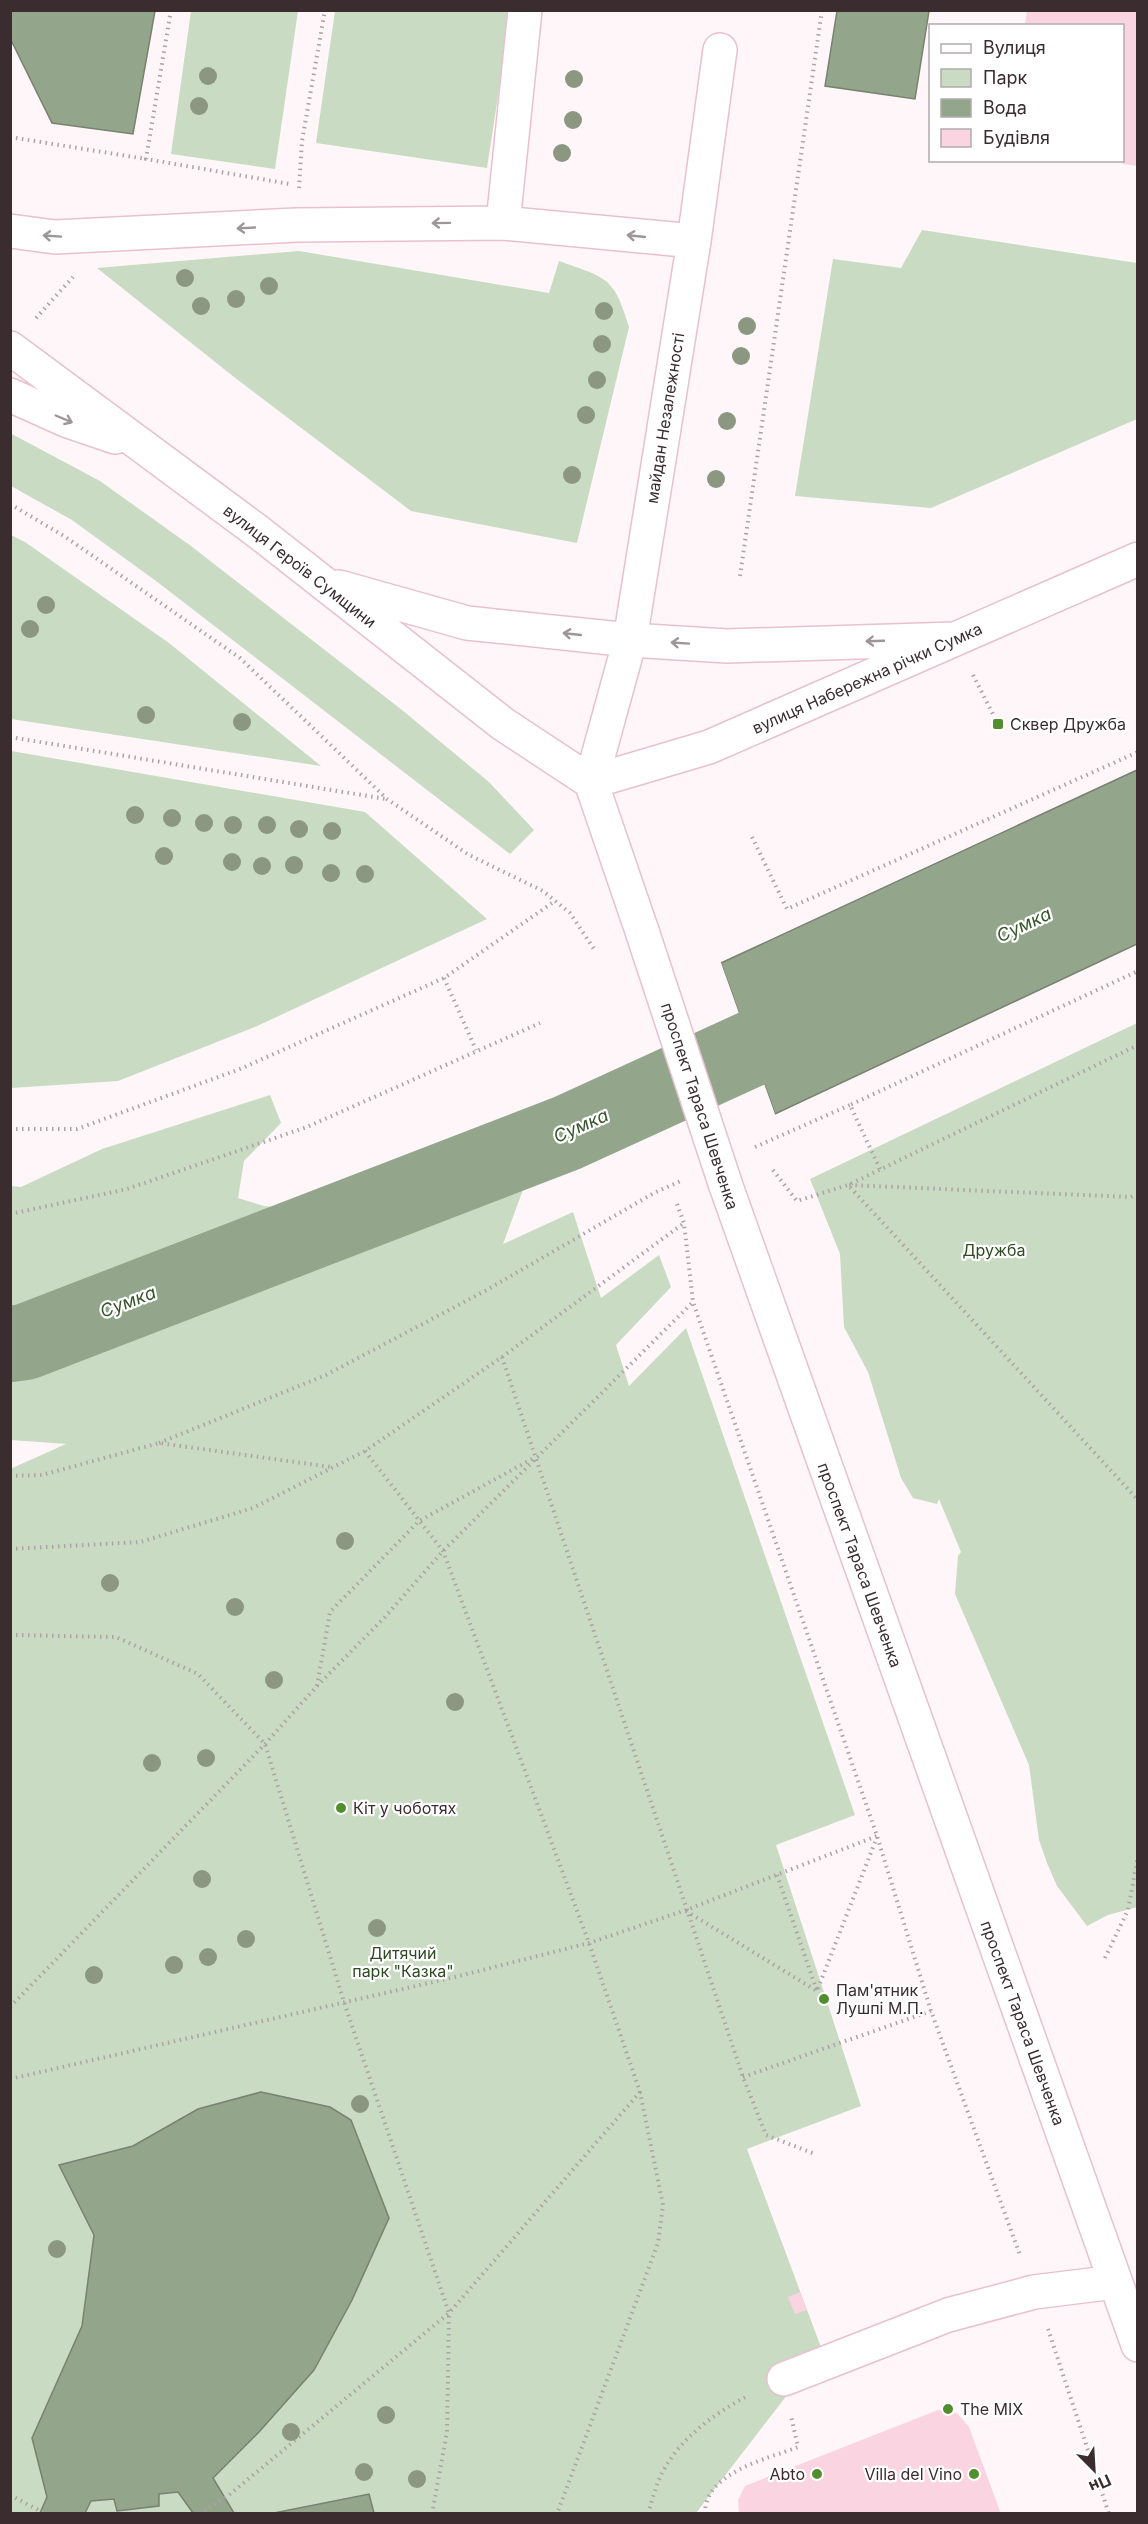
<svg xmlns="http://www.w3.org/2000/svg" width="1148" height="2524" viewBox="0 0 1148 2524" font-family="Inter,sans-serif">
  <style>
    .green { fill: #cadbc3 }
    .water { fill: #93a68b; stroke: #798170; stroke-width: 1.5 }
    .pier { fill: #fef6f8 }
    .lines { fill: none; stroke-linecap: round; stroke-linejoin: round }
    .river { stroke: #93a68b; stroke-width: 76 }
    .building { fill: #fad4e0 }
    .minor-casing { stroke: #e8c1cd; stroke-width: 36 }
    .major-casing { stroke: #e8c1cd; stroke-width: 36 }
    .path { stroke: #ada2a5; stroke-width: 4; stroke-dasharray: 1.5 4.5; stroke-linecap: butt }
    .minor { stroke: #fff; stroke-width: 33 }
    .major { stroke: #fff; stroke-width: 33 }
    .major-bridge-casing { stroke: #e8c1cd; stroke-width: 36; stroke-linecap: butt }
    .major-bridge { stroke: #fff; stroke-width: 33 }
    .tree { fill: #8c9782 }
    .oneway { stroke: #9d9698 }
    .poi-dot { fill: #508e2e; stroke: #fff; stroke-width: 2 }
    .labels { text-anchor: middle; stroke-width: 4.5; stroke-linejoin: round; paint-order: stroke }
    .street-label { font-size: 16px; fill: #3b2c30; stroke: #fff }
    .poi-label { font-size: 16px; fill: #3b2c30; stroke: #fff; text-anchor: start }
    .park-label { font-size: 16px; fill: #2e4a21; stroke: #fff }
    .water-label { font-size: 18px; font-style: italic; fill: #38552b; stroke: #fff }
  </style>
  <rect width="100%" height="100%" fill="#fef6f8"/>
  <!-- green -->
  <path class="green" d="M 191,11 L 298,11 L 275,169 L 171,154 Z
    M 335,11 L 511,11 L 487,168 L 316,143 Z
    M 922,230 L 1137,263 L 1137,419 L 931,508 L 795,496 L 833,259 L 901,268 Z
    M 299,251 L 549,293 L 559,261 C 606,278 614,276 629,327 L 577,543 L 411,511 L 234,377 L 97,268 Z
    M 10,433 L 100,481 L 191,546 L 402,710 L 489,782 L 534,830 L 510,854 L 156,581 L 72,520 L 11,486 Z
    M 11,535 L 25,542 L 169,643 L 321,766 L 11,719 Z
    M 11,751 L 365,812 L 487,919 L 255,1027 L 118,1081 L 11,1088 Z
    M 1137,1023 L 1137,1907 L 1108,1915 L 1087,1926 L 1057,1886 L 1047,1863 L 1039,1840 L 1029,1765 L 955,1594 L 958,1556 L 961,1552 L 939,1499 L 937,1504 L 913,1498 L 901,1478 L 868,1372 L 844,1327 L 840,1254 L 810,1179 Z
    M 270,1095 L 281,1123 L 244,1161 L 238,1198 L 264,1206 L 319,1211 L 398,1211 L 510,1173 L 528,1176 L 503,1244 L 573,1212 L 601,1298 L 659,1255 L 671,1287 L 616,1345 L 629,1386 L 686,1328 L 855,1815 L 776,1845 L 861,2106 L 747,2149 L 822,2350 L 696,2513 L 11,2513 L 10,1469 L 66,1444 L 11,1440 L 11,1186 L 21,1187 L 102,1149 Z"/>
  <!-- water -->
  <path class="water" d="M 11,10 L 155,11 L 133,134 L 52,123 L 11,40 Z
    M 837,11 L 929,11 L 915,99 L 825,86 Z
    M 1137,770 L 1137,944 L 775,1114 L 721,963 Z
    M 261,2092 L 330,2107 L 351,2120 L 389,2218 L 352,2300 L 314,2370 L 259,2432 L 213,2478 L 234,2513 L 193,2513 L 178,2492 L 159,2494 L 159,2506 L 117,2511 L 114,2499 L 91,2501 L 85,2513 L 40,2513 L 47,2497 L 32,2438 L 82,2326 L 94,2235 L 59,2165 L 133,2146 L 198,2109 Z
    M 369,2494 L 374,2513 L 274,2513 Z"/>
  <!-- pier -->
  <path class="pier" d="M 720,960 L 776,1117 L 772,1115 L 718,964 Z"/>
  <g class="lines">
    <!-- river -->
    <path class="river" d="M 10,1344 L 25,1342 L 567,1133 L 847,1005"/>
  </g>
  <!-- building -->
  <path class="building" d="M 1027,10 L 1138,10 L 1138,166 L 1123,164 L 1121,160 L 1122,160 L 1122,26 L 1025,26 Z
    M 800,2292 L 807,2310 L 795,2314 L 788,2297 Z
    M 938,2410 L 957,2413 L 969,2427 L 1001,2514 L 739,2514 L 738,2500 L 745,2486 Z"/>
  <g class="lines">
    <!-- minor casing -->
    <g class="minor-casing">
      <path id="minor" d="M 503,223 L 525,10
        M 10,231 L 55,237 L 297,225 L 503,223 L 694,241
        M 591,782 L 630,640 L 694,241 L 720,50
        M 784,2379 L 948,2315 L 1034,2292 L 1115,2282"/>
    </g>
    <!-- major casing -->
    <g class="major-casing">
      <path id="major" d="M 10,348 L 257,531 L 503,724 L 591,782
        M 10,395 L 68,421 L 115,437
        M 339,587 L 467,623 L 630,640 L 727,646 L 955,639
        M 591,782 L 709,747 L 1138,559
        M 591,782 L 642,931
        M 726,1186 L 1138,2345"/>
    </g>
    <!-- path -->
    <path class="path" d="M 171,10 L 146,159 L 290,184
      M 10,137 L 146,159
      M 299,188 L 302,141 L 325,10
      M 36,318 L 73,277
      M 10,504 L 64,536 L 240,658 L 387,799 L 469,855 L 543,891 L 570,913 L 594,949
      M 740,576 L 822,10
      M 973,675 L 998,724
      M 10,737 L 386,799
      M 752,837 L 787,909 L 1138,752
      M 444,978 L 476,1050
      M 10,1129 L 77,1129 L 240,1069 L 444,978 L 555,901
      M 755,1147 L 850,1105
      M 880,1169 L 850,1105 L 1138,971
      M 773,1170 L 797,1201 L 848,1185 L 1138,1045
      M 1138,1194 L 1131,1197 L 848,1185 L 1138,1500
      M 677,1204 L 684,1223 L 693,1302
      M 10,1214 L 127,1189 L 307,1127 L 540,1023
      M 502,1357 L 743,2077 L 766,2135 L 815,2154
      M 159,1443 L 326,1375 L 485,1291 L 654,1193 L 683,1180
      M 365,1451 L 443,1551 L 589,1943 L 640,2092 L 663,2205 L 658,2243 L 557,2514
      M 10,1476 L 42,1475 L 159,1443 L 331,1467
      M 10,1549 L 140,1542 L 253,1508 L 365,1451 L 502,1357 L 684,1223
      M 10,1635 L 116,1637 L 198,1674 L 265,1744 L 344,2002 L 449,2313 L 447,2432 L 432,2514
      M 317,1686 L 330,1612 L 419,1521 L 532,1459
      M 777,1875 L 817,1991
      M 686,1911 L 817,1991 L 877,1837
      M 1105,1958 L 1128,1910 L 1138,1856
      M 10,2007 L 265,1744 L 317,1686 L 385,1617 L 443,1551 L 693,1302 L 877,1836 L 931,2011 L 1020,2255
      M 743,2077 L 931,2011
      M 10,2079 L 455,1977 L 589,1943 L 686,1910 L 877,1836
      M 1048,2329 L 1109,2514
      M 10,2495 L 46,2514
      M 159,2514 L 179,2514
      M 199,2514 L 229,2495 L 449,2313 L 640,2092
      M 648,2514 C 652,2500 656,2485 662,2473 C 681,2437 714,2414 749,2395
      M 705,2514 C 704,2472 768,2459 798,2447 L 791,2416"/>
    <!-- minor -->
    <use href="#minor" class="minor"/>
    <!-- major -->
    <use href="#major" class="major"/>
    <!-- major-bridge casing -->
    <g class="major-bridge-casing">
      <path id="major-bridge" d="M 642,931 L 726,1186"/>
    </g>
    <!-- major-bridge -->
    <use href="#major-bridge" class="major-bridge"/>
  </g>
  <!-- trees -->
  <g class="tree">
    <circle cx="208" cy="76" r="9"/>
    <circle cx="574" cy="79" r="9"/>
    <circle cx="199" cy="106" r="9"/>
    <circle cx="573" cy="120" r="9"/>
    <circle cx="562" cy="153" r="9"/>
    <circle cx="185" cy="278" r="9"/>
    <circle cx="269" cy="286" r="9"/>
    <circle cx="236" cy="299" r="9"/>
    <circle cx="201" cy="306" r="9"/>
    <circle cx="604" cy="311" r="9"/>
    <circle cx="747" cy="326" r="9"/>
    <circle cx="602" cy="344" r="9"/>
    <circle cx="741" cy="356" r="9"/>
    <circle cx="597" cy="380" r="9"/>
    <circle cx="586" cy="415" r="9"/>
    <circle cx="727" cy="421" r="9"/>
    <circle cx="572" cy="475" r="9"/>
    <circle cx="716" cy="479" r="9"/>
    <circle cx="46" cy="605" r="9"/>
    <circle cx="30" cy="629" r="9"/>
    <circle cx="146" cy="715" r="9"/>
    <circle cx="242" cy="722" r="9"/>
    <circle cx="135" cy="815" r="9"/>
    <circle cx="172" cy="818" r="9"/>
    <circle cx="204" cy="823" r="9"/>
    <circle cx="233" cy="825" r="9"/>
    <circle cx="267" cy="825" r="9"/>
    <circle cx="299" cy="829" r="9"/>
    <circle cx="332" cy="831" r="9"/>
    <circle cx="164" cy="856" r="9"/>
    <circle cx="232" cy="862" r="9"/>
    <circle cx="294" cy="865" r="9"/>
    <circle cx="262" cy="866" r="9"/>
    <circle cx="331" cy="873" r="9"/>
    <circle cx="365" cy="874" r="9"/>
    <circle cx="345" cy="1541" r="9"/>
    <circle cx="110" cy="1583" r="9"/>
    <circle cx="235" cy="1607" r="9"/>
    <circle cx="274" cy="1680" r="9"/>
    <circle cx="455" cy="1702" r="9"/>
    <circle cx="206" cy="1758" r="9"/>
    <circle cx="152" cy="1763" r="9"/>
    <circle cx="202" cy="1879" r="9"/>
    <circle cx="377" cy="1928" r="9"/>
    <circle cx="246" cy="1939" r="9"/>
    <circle cx="208" cy="1957" r="9"/>
    <circle cx="174" cy="1965" r="9"/>
    <circle cx="94" cy="1975" r="9"/>
    <circle cx="360" cy="2104" r="9"/>
    <circle cx="57" cy="2249" r="9"/>
    <circle cx="386" cy="2415" r="9"/>
    <circle cx="291" cy="2432" r="9"/>
    <circle cx="364" cy="2472" r="9"/>
    <circle cx="417" cy="2479" r="9"/>
  </g>
  <!-- one-way arrows -->
  <defs><path id="oneway-shaft" d="M-6 0H5M1.5-3L5.5 0L1.5 3" fill="none" stroke-width="1.6" stroke-linecap="round" stroke-linejoin="round" transform="scale(1.5)"/></defs>
  <g class="oneway">
    <use href="#oneway-shaft" transform="translate(441 223) rotate(179)"/>
    <use href="#oneway-shaft" transform="translate(246 228) rotate(177)"/>
    <use href="#oneway-shaft" transform="translate(52 236) rotate(-176)"/>
    <use href="#oneway-shaft" transform="translate(636 236) rotate(-174)"/>
    <use href="#oneway-shaft" transform="translate(64 419) rotate(23)"/>
    <use href="#oneway-shaft" transform="translate(572 634) rotate(-174)"/>
    <use href="#oneway-shaft" transform="translate(875 641) rotate(178)"/>
    <use href="#oneway-shaft" transform="translate(680 643) rotate(-176)"/>
  </g>
  <!-- markers -->
  <g class="poi-dot">
    <rect x="992" y="718" width="12" height="12" rx="3"/>
    <circle cx="341" cy="1808" r="6"/>
    <circle cx="824" cy="1999" r="6"/>
    <circle cx="948" cy="2409" r="6"/>
    <circle cx="817" cy="2474" r="6"/>
    <circle cx="974" cy="2474" r="6"/>
  </g>
  <g class="labels">
    <!-- street labels -->
    <g class="street-label">
      <text transform="translate(665 418) rotate(-81)" y="6">майдан Незалежності</text>
      <text transform="translate(300 566) rotate(38)" y="6">вулиця Героїв Сумщини</text>
      <text transform="translate(867 678) rotate(-24)" y="6">вулиця Набережна річки Сумка</text>
      <text transform="translate(700 1106) rotate(72)" y="6">проспект Тараса Шевченка</text>
      <text transform="translate(860 1565) rotate(70)" y="6">проспект Тараса Шевченка</text>
      <text transform="translate(1023 2023) rotate(70)" y="6">проспект Тараса Шевченка</text>
    </g>
    <!-- poi labels -->
    <g class="poi-label">
      <text x="1010" y="730">Сквер Дружба</text>
      <text x="353" y="1814">Кіт у чоботях</text>
      <text x="836" y="1996">Пам'ятник<tspan x="836" dy="18">Лушпі М.П.</tspan></text>
      <text x="960" y="2415">The MIX</text>
      <text x="805" y="2480" text-anchor="end">Abto</text>
      <text x="962" y="2480" text-anchor="end">Villa del Vino</text>
    </g>
    <!-- park labels -->
    <g class="park-label">
      <text x="994" y="1256">Дружба</text>
      <text x="403" y="1959">Дитячий<tspan x="403" dy="18">парк "Казка"</tspan></text>
    </g>
    <!-- water labels -->
    <g class="water-label">
      <text transform="translate(1024 925) rotate(-25)" y="6">Сумка</text>
      <text transform="translate(581 1126) rotate(-24)" y="6">Сумка</text>
      <text transform="translate(128 1302) rotate(-21)" y="6">Сумка</text>
    </g>
  </g>
  <!-- border -->
  <rect width="1148" height="2524" fill="none" stroke="#3b2c30" stroke-width="24"/>
  <!-- legend -->
  <rect x="929" y="24" width="195" height="138" fill="#ffffff" stroke="#b1abac" stroke-width="1.5"/>
  <rect x="941" y="44" width="30" height="9" fill="#ffffff" stroke="#b1abac" stroke-width="1.5"/>
  <text x="983" y="54" font-size="18" fill="#3b2c30">Вулиця</text>
  <rect x="941" y="69" width="30" height="18" fill="#cadbc3" stroke="#b1abac" stroke-width="1.5"/>
  <text x="983" y="84" font-size="18" fill="#3b2c30">Парк</text>
  <rect x="941" y="99" width="30" height="18" fill="#93a68b" stroke="#b1abac" stroke-width="1.5"/>
  <text x="983" y="114" font-size="18" fill="#3b2c30">Вода</text>
  <rect x="941" y="129" width="30" height="18" fill="#fad4e0" stroke="#b1abac" stroke-width="1.5"/>
  <text x="983" y="144" font-size="18" fill="#3b2c30">Будівля</text>
  <!-- north arrow -->
  <g transform="translate(1094 2470) rotate(156)" stroke="#ffffff" stroke-width="4.5" paint-order="stroke">
  <path d="M0-4.5L10 22L0 15L-10 22Z" fill="#3b2c30"/>
  <text y="-9" font-size="16" font-weight="bold" text-anchor="middle" fill="#3b2c30">Пн</text>
  </g>
</svg>
